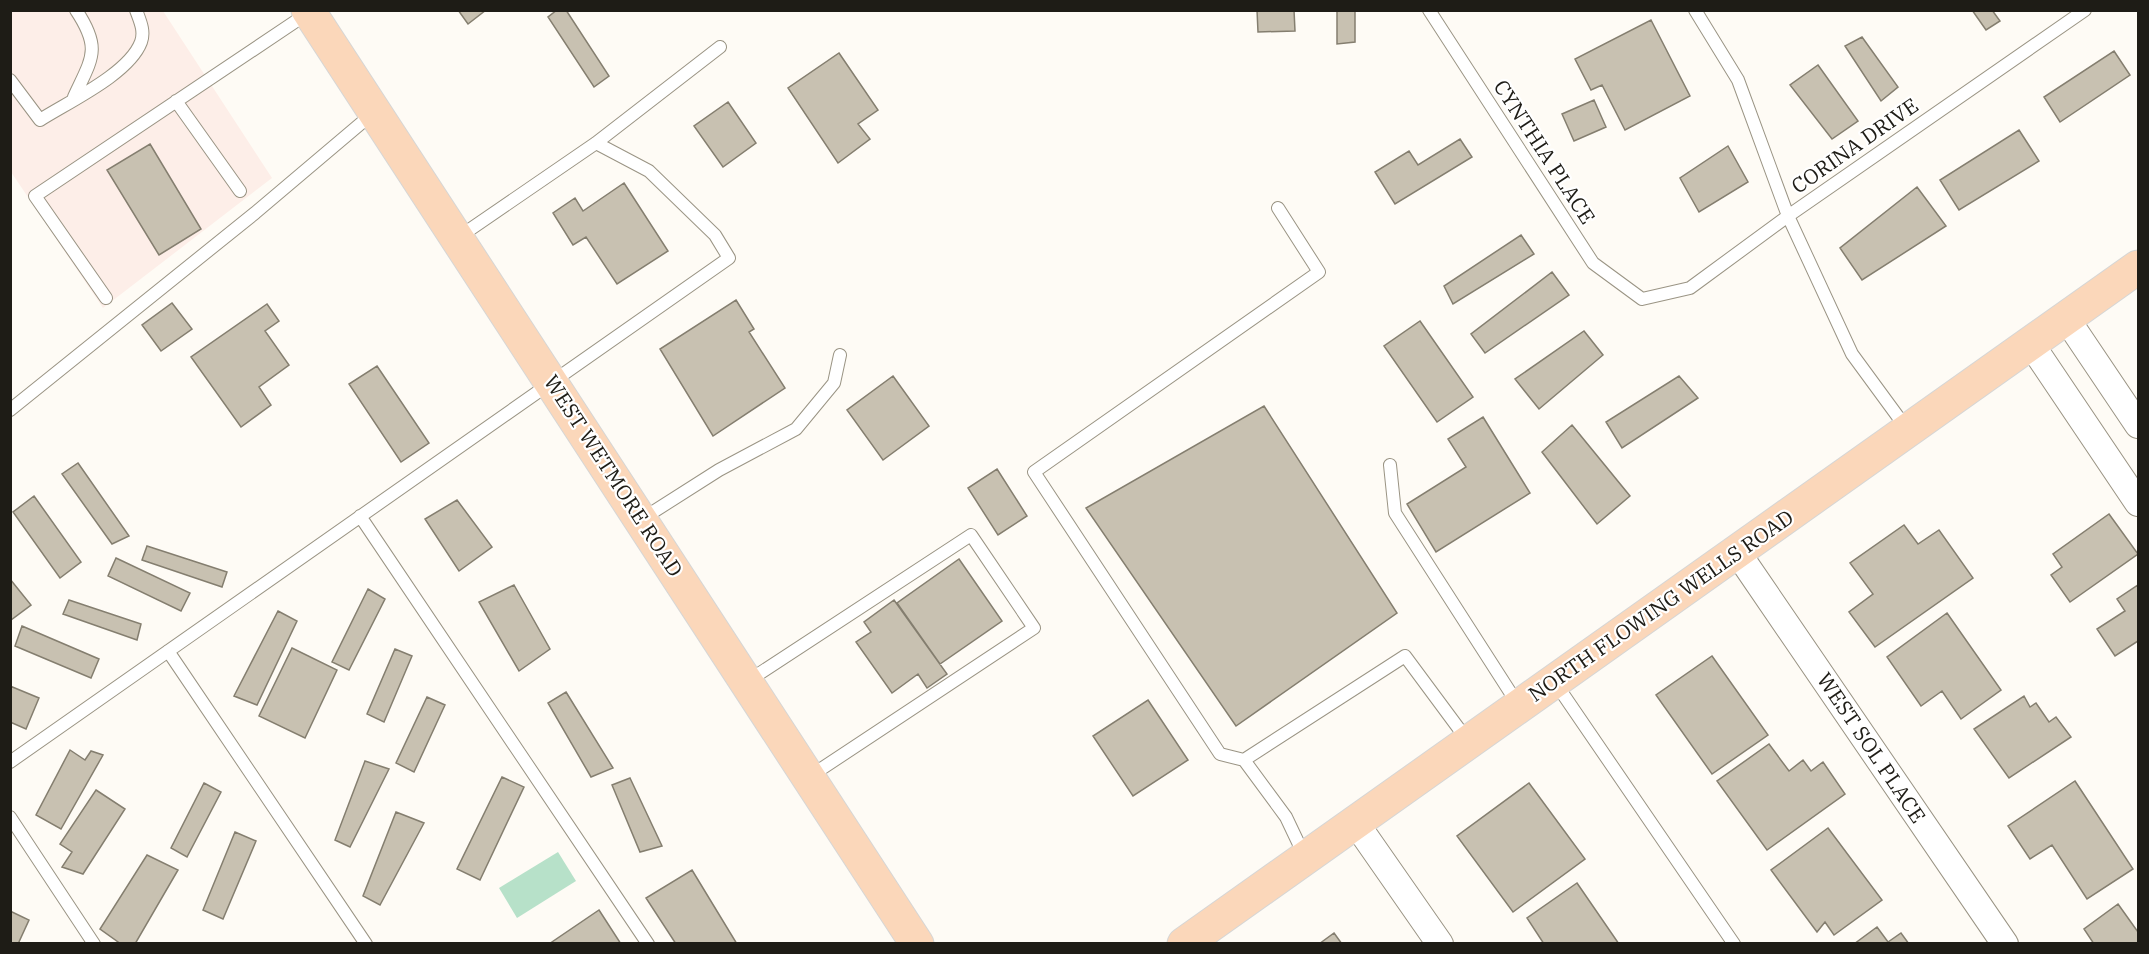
<svg xmlns="http://www.w3.org/2000/svg" width="2149" height="954" viewBox="0 0 2149 954" font-family="'IBM Plex Serif',serif">
  <style>
    .commercial { fill: #fdeee8 }
    .green { fill: #b7e1c9 }
    .building { fill: #c8c1b1; stroke: #847e6f; stroke-width: 1.5 }
    .lines { fill: none; stroke-linecap: round; stroke-linejoin: round }
    .service-casing { stroke: #9a9484; stroke-width: 14 }
    .minor-casing { stroke: #9a9484; stroke-width: 28 }
    .primary-casing { stroke: #d6d6d5; stroke-width: 35 }
    .service { stroke: #fff; stroke-width: 12 }
    .minor { stroke: #fff; stroke-width: 26 }
    .primary { stroke: #fbd7ba; stroke-width: 33 }
    .labels { text-anchor: middle; stroke-width: 4.5; stroke-linejoin: round; paint-order: stroke }
    .street-label { font-size: 21px; fill: #1e1c16; stroke: #fff }
  </style>
  <rect width="100%" height="100%" fill="#fefbf5"/>
  <!-- commercial -->
  <path class="commercial" d="M 10,11 L 163,11 L 272,178 L 103,308 L 11,172 Z"/>
  <!-- green -->
  <path class="green" d="M 558,852 L 576,881 L 517,918 L 499,888 Z"/>
  <!-- building -->
  <path class="building" d="M 458,10 L 486,10 L 468,24 Z
    M 557,10 L 566,10 L 609,76 L 594,87 L 548,17 Z
    M 1257,10 L 1294,10 L 1295,31 L 1258,32 Z
    M 1337,10 L 1355,10 L 1355,42 L 1337,44 Z
    M 1972,10 L 1992,10 L 2000,21 L 1986,30 Z
    M 1651,20 L 1690,96 L 1625,130 L 1602,85 L 1591,90 L 1575,59 Z
    M 1862,37 L 1898,87 L 1881,101 L 1845,46 Z
    M 2114,51 L 2130,75 L 2060,122 L 2044,97 Z
    M 839,53 L 878,110 L 858,124 L 870,139 L 838,163 L 788,88 Z
    M 1818,65 L 1858,121 L 1832,139 L 1790,85 Z
    M 1594,100 L 1606,127 L 1574,141 L 1562,114 Z
    M 728,102 L 756,143 L 723,167 L 694,126 Z
    M 2019,130 L 2039,161 L 1959,210 L 1940,180 Z
    M 1460,139 L 1472,157 L 1395,204 L 1375,172 L 1409,151 L 1418,165 Z
    M 150,144 L 201,229 L 159,255 L 107,170 Z
    M 1728,146 L 1748,182 L 1699,212 L 1680,178 Z
    M 624,183 L 668,251 L 617,284 L 586,237 L 573,245 L 553,213 L 575,198 L 583,211 Z
    M 1917,187 L 1946,226 L 1862,280 L 1840,248 Z
    M 1521,235 L 1534,254 L 1453,304 L 1444,286 Z
    M 1552,272 L 1569,295 L 1485,353 L 1471,334 Z
    M 736,300 L 754,329 L 749,332 L 785,388 L 713,436 L 660,349 Z
    M 172,303 L 192,329 L 161,351 L 142,325 Z
    M 267,304 L 279,321 L 265,331 L 289,365 L 259,387 L 271,405 L 241,427 L 191,357 Z
    M 1420,321 L 1473,397 L 1437,422 L 1384,346 Z
    M 1584,331 L 1603,355 L 1539,409 L 1515,379 Z
    M 377,366 L 429,443 L 401,462 L 349,384 Z
    M 893,376 L 929,426 L 883,460 L 847,410 Z
    M 1679,376 L 1698,398 L 1622,448 L 1606,422 Z
    M 1264,406 L 1397,613 L 1236,726 L 1086,508 Z
    M 1483,417 L 1530,493 L 1436,552 L 1407,504 L 1466,467 L 1448,439 Z
    M 1572,425 L 1630,496 L 1597,524 L 1542,452 Z
    M 78,463 L 129,536 L 112,544 L 62,474 Z
    M 997,469 L 1027,516 L 998,535 L 968,488 Z
    M 34,496 L 81,562 L 60,578 L 13,512 Z
    M 457,500 L 492,547 L 459,571 L 425,519 Z
    M 2109,514 L 2138,554 L 2070,602 L 2051,575 L 2062,567 L 2053,554 Z
    M 1904,525 L 1918,544 L 1939,530 L 1973,578 L 1875,647 L 1849,612 L 1873,594 L 1850,563 Z
    M 147,546 L 227,572 L 222,587 L 142,560 Z
    M 116,558 L 190,593 L 181,611 L 108,576 Z
    M 959,559 L 1002,621 L 940,664 L 897,603 Z
    M 10,579 L 31,605 L 11,620 L 10,619 Z
    M 514,585 L 550,649 L 519,671 L 479,602 Z
    M 2138,585 L 2138,641 L 2115,656 L 2097,629 L 2125,611 L 2117,599 Z
    M 368,589 L 385,599 L 349,670 L 332,662 Z
    M 69,600 L 141,624 L 137,640 L 63,614 Z
    M 894,600 L 947,674 L 927,688 L 918,674 L 892,693 L 856,642 L 871,632 L 864,622 Z
    M 278,611 L 297,621 L 257,705 L 234,696 Z
    M 1947,613 L 2001,690 L 1961,719 L 1942,691 L 1921,706 L 1887,657 Z
    M 22,626 L 99,659 L 91,678 L 15,646 Z
    M 292,648 L 337,670 L 305,738 L 259,716 Z
    M 395,649 L 412,656 L 384,722 L 367,714 Z
    M 1712,656 L 1768,735 L 1712,774 L 1656,695 Z
    M 10,686 L 39,698 L 26,729 L 10,722 Z
    M 566,692 L 613,768 L 591,777 L 548,703 Z
    M 2024,696 L 2030,707 L 2036,703 L 2049,722 L 2056,717 L 2071,737 L 2009,778 L 1974,729 Z
    M 427,697 L 445,705 L 414,772 L 396,763 Z
    M 1148,700 L 1188,760 L 1133,796 L 1093,736 Z
    M 1769,744 L 1789,771 L 1803,760 L 1811,771 L 1823,762 L 1845,794 L 1767,850 L 1717,781 Z
    M 70,750 L 85,760 L 91,751 L 103,755 L 61,829 L 36,815 Z
    M 365,761 L 389,769 L 350,847 L 335,840 Z
    M 502,777 L 524,787 L 480,880 L 457,869 Z
    M 630,778 L 662,846 L 640,852 L 612,785 Z
    M 2075,781 L 2133,869 L 2087,899 L 2052,845 L 2030,859 L 2008,826 Z
    M 204,783 L 221,792 L 187,857 L 171,848 Z
    M 1529,783 L 1585,859 L 1513,912 L 1457,836 Z
    M 96,790 L 125,809 L 83,874 L 62,867 L 72,852 L 60,844 Z
    M 396,812 L 424,823 L 380,905 L 363,896 Z
    M 1828,828 L 1882,900 L 1834,935 L 1825,922 L 1817,932 L 1771,870 Z
    M 235,832 L 256,841 L 223,919 L 203,910 Z
    M 147,855 L 178,870 L 135,944 L 121,944 L 100,929 Z
    M 692,870 L 737,944 L 676,944 L 646,898 Z
    M 1577,883 L 1619,944 L 1544,944 L 1527,918 Z
    M 2118,904 L 2138,932 L 2138,944 L 2094,944 L 2084,929 Z
    M 599,910 L 621,944 L 549,944 Z
    M 10,911 L 29,920 L 18,944 L 10,944 Z
    M 1877,927 L 1888,942 L 1901,933 L 1909,944 L 1854,944 Z
    M 1334,933 L 1342,944 L 1319,944 Z"/>
  <g class="lines">
    <!-- service casing -->
    <g class="service-casing">
      <path id="service" d="M 1429,10 L 1593,263 L 1642,299 L 1690,288 L 1788,216 L 2085,10
        M 1695,10 L 1738,80 L 1788,216 L 1852,354 L 1907,429
        M 10,80 L 40,120 C 68,102 129,74 141,42 C 145,31 140,21 136,10
        M 74,97 C 92,58 102,49 76,10
        M 176,101 L 240,191
        M 459,237 L 596,143 L 720,47
        M 106,298 L 35,196 L 308,13
        M 10,410 L 255,213 L 372,114
        M 1390,465 L 1395,513 L 1519,706
        M 360,516 L 648,944
        M 642,519 L 719,470 L 796,429 L 834,383 L 840,355
        M 168,651 L 366,944
        M 748,681 L 971,535 L 1034,628 L 809,777
        M 1554,681 L 1734,944
        M 1244,760 L 1220,754 L 1034,472 L 1319,272 L 1278,208
        M 10,762 L 729,258 L 715,235 L 649,171 L 596,143
        M 10,817 L 94,944
        M 1305,857 L 1286,817 L 1244,760 L 1405,656 L 1468,741"/>
    </g>
    <!-- minor casing -->
    <g class="minor-casing">
      <path id="minor" d="M 2066,318 L 2138,425
        M 2031,344 L 2138,503
        M 1737,552 L 2005,944
        M 1355,822 L 1440,944"/>
    </g>
    <!-- primary casing -->
    <g class="primary-casing">
      <path id="primary" d="M 308,10 L 917,944
        M 1184,944 L 2138,267"/>
    </g>
    <!-- service -->
    <use href="#service" class="service"/>
    <!-- minor -->
    <use href="#minor" class="minor"/>
    <!-- primary -->
    <use href="#primary" class="primary"/>
  </g>
  <g class="labels">
    <!-- street labels -->
    <g class="street-label">
      <text transform="translate(1855 146) rotate(-35)" y="7">CORINA DRIVE</text>
      <text transform="translate(1544 152) rotate(57)" y="7">CYNTHIA PLACE</text>
      <text transform="translate(613 476) rotate(57)" y="7">WEST WETMORE ROAD</text>
      <text transform="translate(1661 606) rotate(-35)" y="7">NORTH FLOWING WELLS ROAD</text>
      <text transform="translate(1871 748) rotate(56)" y="7">WEST SOL PLACE</text>
    </g>
  </g>
  <!-- border -->
  <rect width="2149" height="954" fill="none" stroke="#1e1c16" stroke-width="24"/>
</svg>
